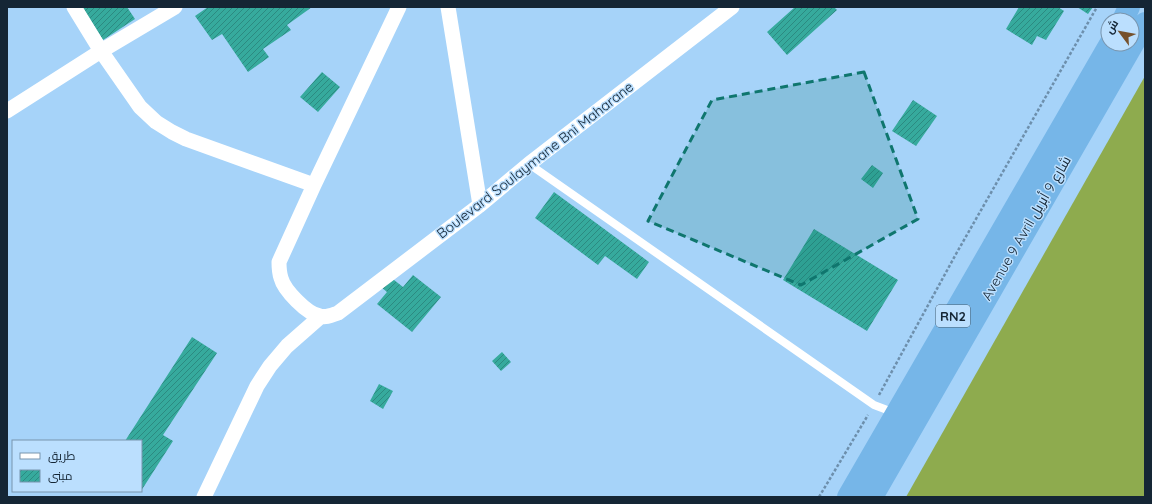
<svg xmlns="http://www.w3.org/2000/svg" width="1152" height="504" viewBox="0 0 1152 504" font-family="Quicksand,Cairo,sans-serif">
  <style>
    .grass { fill: #8eab4e }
    .building { fill: url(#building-hatch) }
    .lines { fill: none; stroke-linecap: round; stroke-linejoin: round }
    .path { stroke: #6d8fac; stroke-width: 2.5; stroke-dasharray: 3 2; stroke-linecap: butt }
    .service { stroke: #fff; stroke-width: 8 }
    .minor { stroke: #fff; stroke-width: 15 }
    .trunk { stroke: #76b6e8; stroke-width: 22 }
    .marked { fill: #0f766e; fill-opacity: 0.2; stroke: #0f766e; stroke-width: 3; stroke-dasharray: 8 5; stroke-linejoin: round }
    .labels { text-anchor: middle; stroke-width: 3; stroke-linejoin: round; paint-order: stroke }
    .shield { fill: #bbdffe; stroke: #475e71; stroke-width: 1 }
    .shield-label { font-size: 13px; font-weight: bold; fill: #152635 }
    .street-label { font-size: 14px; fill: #152635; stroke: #bbdffe }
  </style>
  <defs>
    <pattern id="building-hatch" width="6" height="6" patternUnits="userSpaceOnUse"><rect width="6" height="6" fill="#36aa9d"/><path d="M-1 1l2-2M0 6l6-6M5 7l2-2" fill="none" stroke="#2c8a81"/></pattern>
  </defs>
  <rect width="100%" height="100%" fill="#a6d3f9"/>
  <!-- grass -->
  <path class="grass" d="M 1145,76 L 1145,497 L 906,497 Z"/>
  <!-- building -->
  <path class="building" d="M 82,7 L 127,7 L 135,19 L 103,40 Z
    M 208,7 L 312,7 L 287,25 L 291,30 L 263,49 L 269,57 L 248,72 L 222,34 L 212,40 L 195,16 Z
    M 795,7 L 834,7 L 837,10 L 787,55 L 767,32 Z
    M 1019,7 L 1058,7 L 1064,11 L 1046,40 L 1037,36 L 1032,45 L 1006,29 Z
    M 1077,7 L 1093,7 L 1088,14 Z
    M 322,72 L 340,87 L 318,112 L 300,97 Z
    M 913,100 L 937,116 L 916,146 L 892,131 Z
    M 872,165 L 883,173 L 873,188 L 861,179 Z
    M 554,192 L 649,262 L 637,279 L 605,256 L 598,265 L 535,218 Z
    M 814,229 L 898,280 L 867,331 L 783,280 Z
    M 413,275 L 441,297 L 412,332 L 377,304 L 387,292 L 381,287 L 389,276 L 403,287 Z
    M 192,337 L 217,353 L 163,435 L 173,441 L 141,491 L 141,441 L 125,441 Z
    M 502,352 L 511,362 L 501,371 L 492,361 Z
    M 379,384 L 393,391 L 383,409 L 370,401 Z"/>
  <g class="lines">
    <!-- path -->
    <path class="path" d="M 879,395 L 956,254 L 1097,7
      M 819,497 L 868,415"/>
    <!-- service -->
    <path class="service" d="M 529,164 L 874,405 L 895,413"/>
    <!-- minor -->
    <path class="minor" d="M 74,7 L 101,51 L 140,107 L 156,122 L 172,132 L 186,139 L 314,185
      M 399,7 L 314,185 L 279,262 C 279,267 279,272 281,278 C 284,290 307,314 320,316 C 326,318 332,315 338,313 L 480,205 L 529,164 L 732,7
      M 448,7 L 480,205
      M 7,111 L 101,51 L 175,7
      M 204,497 L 257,386 L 270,366 L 287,346 L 320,317"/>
    <!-- trunk -->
    <path class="trunk" d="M 1123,20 L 1129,7
      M 848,497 L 1110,44
      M 872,497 L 1145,23"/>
  </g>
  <!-- marked area -->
  <path class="marked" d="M 864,72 L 918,219 L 801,285 L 648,221 L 712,100 Z"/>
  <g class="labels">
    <!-- shield labels -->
    <rect class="shield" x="936" y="305" width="34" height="22" rx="3"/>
    <g class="shield-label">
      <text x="953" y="321">RN2</text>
    </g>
    <!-- street labels -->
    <g class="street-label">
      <text transform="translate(535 160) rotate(-38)" y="5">Boulevard Soulaymane Bni Maharane</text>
      <text transform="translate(1026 228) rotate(-60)" y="5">Avenue 9 Avril شارع 9 أبريل</text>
    </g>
  </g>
  <!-- border -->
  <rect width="1152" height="504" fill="none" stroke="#152635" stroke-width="16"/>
  <!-- legend -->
  <rect x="12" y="440" width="130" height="52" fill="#bbdffe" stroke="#7995ae"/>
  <rect x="20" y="453" width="20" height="6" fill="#ffffff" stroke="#7995ae"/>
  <text x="48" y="460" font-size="12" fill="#152635">طريق</text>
  <rect x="20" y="470" width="20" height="12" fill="url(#building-hatch)" stroke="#7995ae"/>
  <text x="48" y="480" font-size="12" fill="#152635">مبنى</text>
  <!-- north arrow -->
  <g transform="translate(1120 32) rotate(302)"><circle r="19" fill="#bbdffe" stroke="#7995ae"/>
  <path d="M0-3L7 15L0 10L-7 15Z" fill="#76512c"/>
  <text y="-6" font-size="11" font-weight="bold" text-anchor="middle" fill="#152635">ش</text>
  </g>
</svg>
